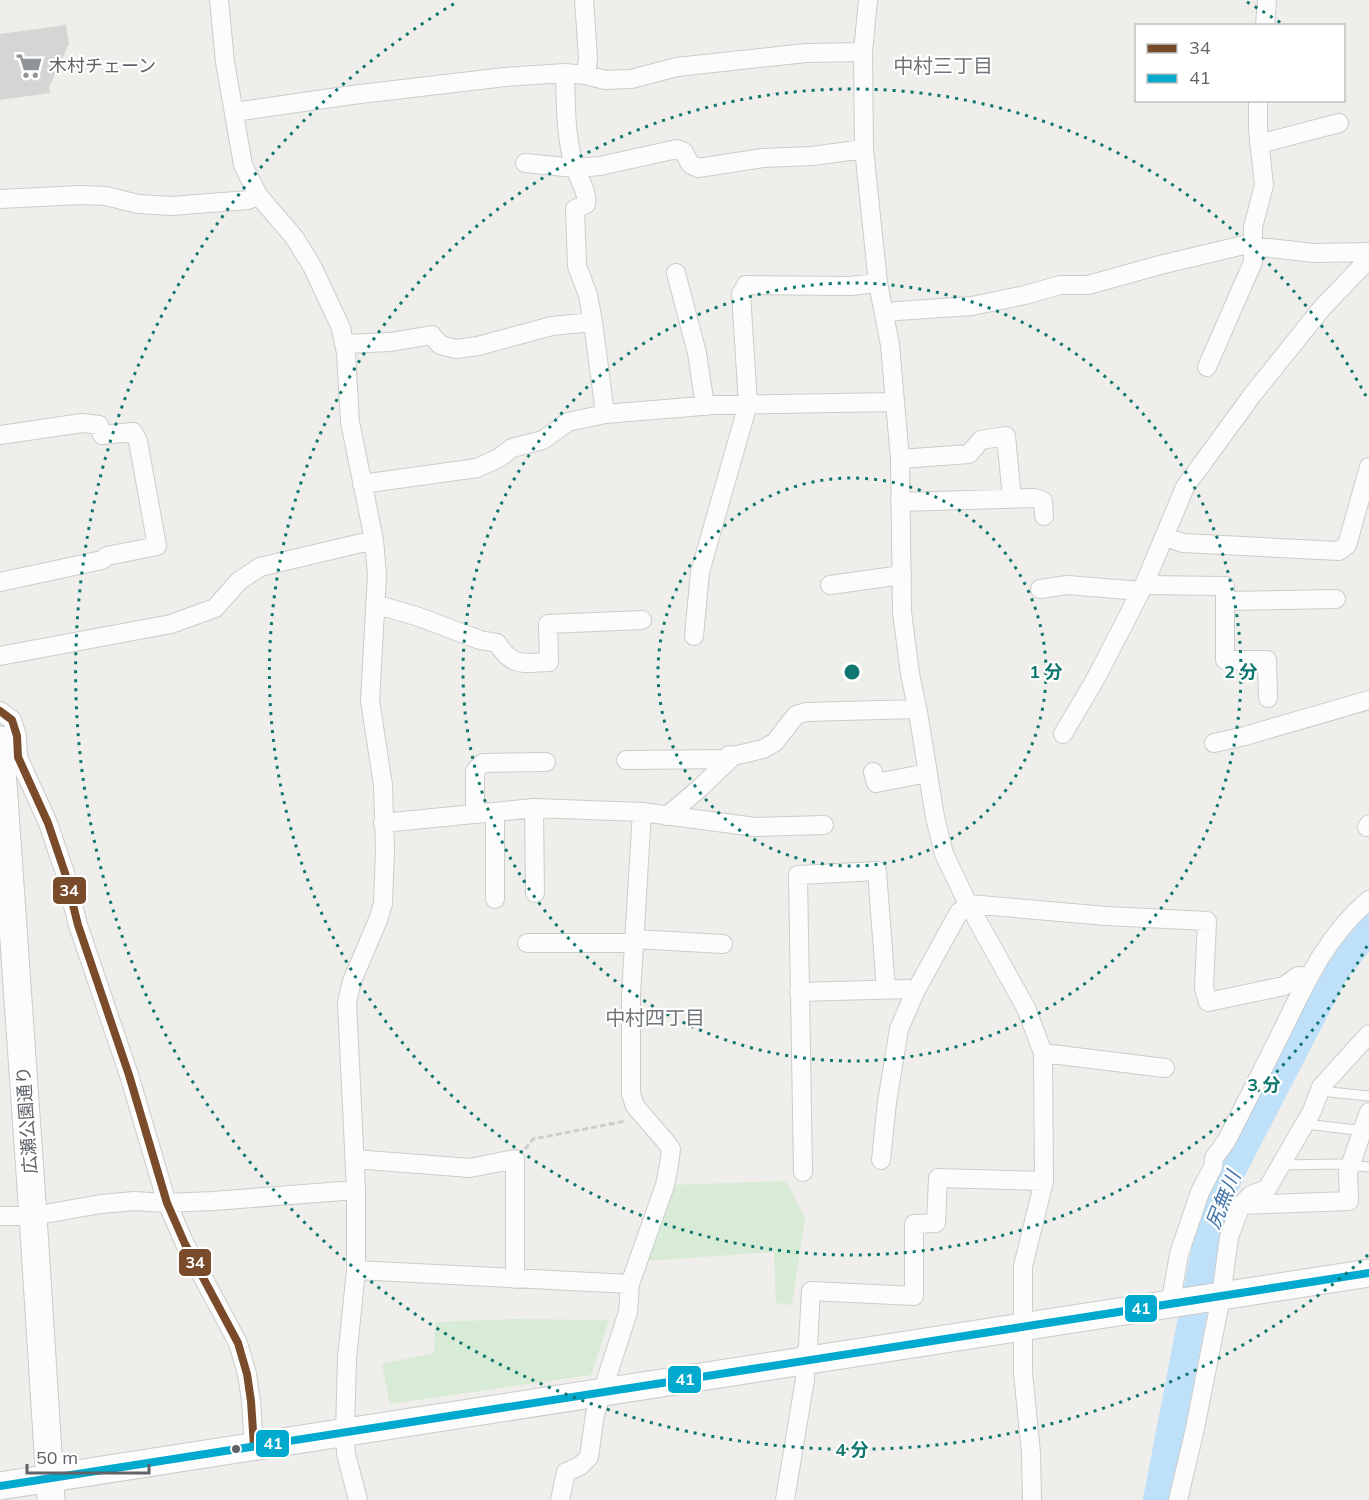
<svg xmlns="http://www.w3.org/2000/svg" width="1369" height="1500" viewBox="0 0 1369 1500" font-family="Mulish,'Noto Sans JP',sans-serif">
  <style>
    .green { fill: #d8ebd6 }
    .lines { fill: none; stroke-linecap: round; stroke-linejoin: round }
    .river { stroke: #bfe0f9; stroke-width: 28 }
    .building { fill: #d6d5d3 }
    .lane-casing { stroke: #cbcccc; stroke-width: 11 }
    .street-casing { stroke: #cbcccc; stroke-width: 20 }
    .secondary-casing { stroke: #cacacb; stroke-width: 29 }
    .path { stroke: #cacfcc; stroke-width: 3; stroke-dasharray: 6 3; stroke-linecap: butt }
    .lane { stroke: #fdfcfc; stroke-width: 9 }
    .street { stroke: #fdfcfc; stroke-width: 18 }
    .secondary { stroke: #fdfcfc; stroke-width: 27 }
    .bus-1-casing { stroke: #fff; stroke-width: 12 }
    .bus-2-casing { stroke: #fff; stroke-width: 12 }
    .bus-1 { stroke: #7a4b2a; stroke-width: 8 }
    .bus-2 { stroke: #00a9ce; stroke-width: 8 }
    .ring { fill: none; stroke: #0f766e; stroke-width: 3; stroke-dasharray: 3 6 }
    .bus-dot { fill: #5f6368; stroke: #fff; stroke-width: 2 }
    .labels { text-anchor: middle; stroke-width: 4.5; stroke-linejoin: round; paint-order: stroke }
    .poi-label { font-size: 18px; fill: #5f6368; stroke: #fff; text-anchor: start }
    .street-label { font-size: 18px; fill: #5f6368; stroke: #fff }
    .neighbourhood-label { font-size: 20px; fill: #70757a; stroke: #fff }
    .water-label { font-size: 20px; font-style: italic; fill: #4174aa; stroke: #fff }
    .centre { fill: #0f766e; stroke: #fff; stroke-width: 3 }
    .ring-label { font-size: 18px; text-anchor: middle; font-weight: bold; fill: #0f766e; stroke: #fff; stroke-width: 4.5; stroke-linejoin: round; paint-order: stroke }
    .line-badge { stroke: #fff; stroke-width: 2 }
    .badge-label { font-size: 16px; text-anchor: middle; font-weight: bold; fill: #fff }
  </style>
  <rect width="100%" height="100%" fill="#efeeea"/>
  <!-- green -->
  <path class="green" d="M 786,1181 L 805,1218 L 792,1305 L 776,1303 L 774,1252 L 644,1261 L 669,1185 Z
    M 514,1319 L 609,1320 L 591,1375 L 390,1404 L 382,1364 L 434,1353 L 435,1322 Z"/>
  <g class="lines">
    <!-- river -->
    <path class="river" d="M 1157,1500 L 1212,1215 L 1230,1174 L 1334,973 L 1369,929"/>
  </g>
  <!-- building -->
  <path class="building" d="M 66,25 L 69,44 L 49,87 L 50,93 L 0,100 L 0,34 Z"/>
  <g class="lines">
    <!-- lane casing -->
    <g class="lane-casing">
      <path id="lane" d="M 1320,1091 L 1369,1096
        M 1305,1124 L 1365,1131
        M 1282,1165 L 1340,1164 L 1369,1167"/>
    </g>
    <!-- street casing -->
    <g class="street-casing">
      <path id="street" d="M 219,0 L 225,62 L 243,165 L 258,195 L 294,237 L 312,266 L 341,328 L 346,353 L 350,422 L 374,540 L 377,575 L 370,701 L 383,785 L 385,850 L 383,904 L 378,920 L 352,981 L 347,1002 L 356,1190 L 356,1270 L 347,1358 L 345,1432 L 346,1454 L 358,1500
        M 584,0 L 588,58 L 586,75
        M 868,0 L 863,52 L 864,149 L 878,283 L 890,345 L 900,459 L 902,612 L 910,674 L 918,712 L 935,817 L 944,854 L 967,902 L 1026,1008 L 1043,1053 L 1044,1181 L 1023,1266 L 1023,1373 L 1031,1453 L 1032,1500
        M 1265,26 L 1267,0
        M 565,73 C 566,104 565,138 575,168 C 579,180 588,191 586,204 L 575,209 L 577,266 L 588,295 L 593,322 L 605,414
        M 234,112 L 352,95 L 505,77 L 565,73 L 586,75 L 605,80 L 631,79 L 677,67 L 806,53 L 863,52
        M 1259,144 L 1339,123
        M 525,163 L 575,168 L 600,166 L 677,149 L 684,152 L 690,164 L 698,168 L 763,158 L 812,156 L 864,149
        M 0,199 L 80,195 L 106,196 L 138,204 L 172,206 L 248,200 L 258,195
        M 676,273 L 697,353 L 705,406
        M 884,314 L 897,311 L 972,306 L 1025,295 L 1060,285 L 1088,285 L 1160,265 L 1244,245 L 1314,253 L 1369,252
        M 344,344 L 391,342 L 432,335 L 440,345 L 456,349 L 478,346 L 552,326 L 593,322
        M 1207,367 L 1253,262 L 1253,227 L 1264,185 L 1258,130 L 1258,100
        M 0,435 L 82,423 L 99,425 L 102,435 L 133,432 L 138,441 L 157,546 L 107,556 L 102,560 L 0,582
        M 900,459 L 969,454 L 981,440 L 1006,436 L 1012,498
        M 362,484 L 477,468 L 499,458 L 512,448 L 543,440 L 568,422 L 605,414 L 714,405 L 894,402
        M 900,502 L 1035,498 L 1043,501 L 1044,516
        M 1166,537 L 1183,543 L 1339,551 L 1347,545 L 1369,467
        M 830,585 L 902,575
        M 1144,585 L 1225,586 L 1225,660 L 1267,660 L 1268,698
        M 1040,589 L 1067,585 L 1141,591
        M 1225,601 L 1336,599
        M 375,604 L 419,617 L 480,640 L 497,643 C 513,668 522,663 549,662 L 548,624 L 642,620
        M 694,636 L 700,572 L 748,404 L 741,294 L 746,285 L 850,286 L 878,283
        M 0,656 L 171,624 L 215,608 L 239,581 L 260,567 L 374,540
        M 0,711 L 12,720 L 17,736 L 18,757 L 48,823 L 65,873 L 78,925 L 129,1075 L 167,1203 L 185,1244 L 238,1343 L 247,1374 L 251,1401 L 254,1446
        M 1063,734 L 1096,678 L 1144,585 L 1185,487 L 1253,394 L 1322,308 L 1369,259
        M 1214,743 L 1245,736 L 1369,700
        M 626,760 L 729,759 L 729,755
        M 873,772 L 876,783 L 928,773
        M 534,808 L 535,893
        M 495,812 L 495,899
        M 475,814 L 475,771 L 483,763 L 546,762
        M 667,816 L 700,788 L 733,756 L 763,749 L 775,742 L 796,715 L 806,712 L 917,709
        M 383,823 L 534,808 L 642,812 L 755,827 L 824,825
        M 1367,827 L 1369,824
        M 635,939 L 723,944
        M 527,943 L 634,943
        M 799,992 L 908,989 L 915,992
        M 1043,1053 L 1165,1068
        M 354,1159 L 470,1168 L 515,1159 L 515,1279
        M 881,1160 L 887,1102 L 899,1029 L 915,992 L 959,912 L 969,904 L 1106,916 L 1207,921 L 1204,988 L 1208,1002 L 1284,986 L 1298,976 L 1308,977
        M 803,1172 L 798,875 L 877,871 L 886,990
        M 1241,1205 L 1349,1201 L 1348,1172 L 1369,1112
        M 0,1216 L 33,1216 L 101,1204 L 134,1201 L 167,1203 L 213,1201 L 356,1190
        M 356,1270 L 630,1284
        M 1170,1305 L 1179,1254 L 1200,1192 L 1213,1167 L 1214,1158 L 1227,1140 C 1245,1104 1263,1069 1281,1033 C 1305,984 1326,936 1369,900
        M 560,1500 L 566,1472 L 580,1466 L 589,1457 L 595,1414 L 628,1312 L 630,1284 L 665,1185 L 669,1165 L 671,1149 L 666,1142 L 635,1106 L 631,1094 L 631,994 L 642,812
        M 785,1500 L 805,1379 L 804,1360 L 808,1346 L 811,1291 L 914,1296 L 914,1224 L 936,1223 L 938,1178 L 1044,1181
        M 1178,1500 L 1194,1433 L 1221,1297 L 1229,1237 L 1241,1205 L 1251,1195 L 1267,1189 L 1312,1111 L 1321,1087 L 1369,1034"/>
    </g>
    <!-- secondary casing -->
    <g class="secondary-casing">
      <path id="secondary" d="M 0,740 L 33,1216 L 51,1500
        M 0,1486 L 1369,1273"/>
    </g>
    <!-- path -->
    <path class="path" d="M 525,1149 L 533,1139 L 626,1121"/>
    <!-- lane -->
    <use href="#lane" class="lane"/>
    <!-- street -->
    <use href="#street" class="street"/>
    <!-- secondary -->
    <use href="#secondary" class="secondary"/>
    <!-- bus-1 casing -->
    <g class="bus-1-casing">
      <path id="bus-1" d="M 0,711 L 12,720 L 17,736 L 18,757 L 48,823 L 65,873 L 78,925 L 129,1075 L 167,1203 L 185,1244 L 238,1343 L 247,1374 L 251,1401 L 254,1446"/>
    </g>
    <!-- bus-2 casing -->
    <g class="bus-2-casing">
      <path id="bus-2" d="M 0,1486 L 1369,1273"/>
    </g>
    <!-- bus-1 -->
    <use href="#bus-1" class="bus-1"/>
    <!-- bus-2 -->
    <use href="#bus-2" class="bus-2"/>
  </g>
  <!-- distance rings -->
  <g class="ring">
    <circle cx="852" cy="672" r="194"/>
    <circle cx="852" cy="672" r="389"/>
    <path d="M1367 946A583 583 0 1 1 1367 398"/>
    <path d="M1368 1255A778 778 0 1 1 457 2M1247 2A778 778 0 0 1 1281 23"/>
  </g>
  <!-- icons -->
  <defs>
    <g id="supermarket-bare" transform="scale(2.07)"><path d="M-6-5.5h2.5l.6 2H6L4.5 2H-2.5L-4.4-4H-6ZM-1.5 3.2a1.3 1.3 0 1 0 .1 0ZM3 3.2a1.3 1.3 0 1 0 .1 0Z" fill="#919496" stroke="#fff" stroke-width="2.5" paint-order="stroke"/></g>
  </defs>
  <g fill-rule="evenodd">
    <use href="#supermarket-bare" x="29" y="66"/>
  </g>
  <!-- markers -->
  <circle class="bus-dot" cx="236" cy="1449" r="5"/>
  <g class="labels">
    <!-- poi labels -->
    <g class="poi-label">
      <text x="49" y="72">木村チェーン</text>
    </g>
    <!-- street labels -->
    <g class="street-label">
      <text transform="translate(27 1120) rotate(-94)" y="6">広瀬公園通り</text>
    </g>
    <!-- neighbourhood labels -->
    <g class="neighbourhood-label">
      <text x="943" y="73">中村三丁目</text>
      <text x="655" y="1025">中村四丁目</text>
    </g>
    <!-- water labels -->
    <g class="water-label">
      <text transform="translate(1223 1200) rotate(-68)" y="7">尻無川</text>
    </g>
  </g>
  <circle cx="852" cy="672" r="9" class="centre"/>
  <g class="ring-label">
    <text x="1046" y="678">1 分</text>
    <text x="1241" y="678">2 分</text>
    <text x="1264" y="1091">3 分</text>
    <text x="852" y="1456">4 分</text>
  </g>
  <g class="line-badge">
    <rect x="52" y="876" width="35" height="29" rx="6" fill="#7a4b2a"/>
    <rect x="178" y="1248" width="34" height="29" rx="6" fill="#7a4b2a"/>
    <rect x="1124" y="1294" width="34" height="29" rx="6" fill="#00a9ce"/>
    <rect x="667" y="1365" width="35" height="29" rx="6" fill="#00a9ce"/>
    <rect x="255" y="1429" width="35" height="29" rx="6" fill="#00a9ce"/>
  </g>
  <g class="badge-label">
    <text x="69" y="896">34</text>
    <text x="195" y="1268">34</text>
    <text x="1141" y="1314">41</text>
    <text x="685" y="1385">41</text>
    <text x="273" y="1449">41</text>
  </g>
  <!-- legend -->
  <rect x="1135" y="24" width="210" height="78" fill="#ffffff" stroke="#bfc1c3" stroke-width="1.5"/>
  <rect x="1147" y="44" width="30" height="9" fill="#7a4b2a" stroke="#bfc1c3" stroke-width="1.5"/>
  <text x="1189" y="54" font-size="18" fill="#5f6368">34</text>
  <rect x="1147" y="74" width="30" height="9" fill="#00a9ce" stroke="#bfc1c3" stroke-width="1.5"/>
  <text x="1189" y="84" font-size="18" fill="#5f6368">41</text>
  <!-- scale -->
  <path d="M27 1464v9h122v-9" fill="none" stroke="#5f6368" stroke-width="3"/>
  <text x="36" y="1464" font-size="18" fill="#5f6368" stroke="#ffffff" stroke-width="4.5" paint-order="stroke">50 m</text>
</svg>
